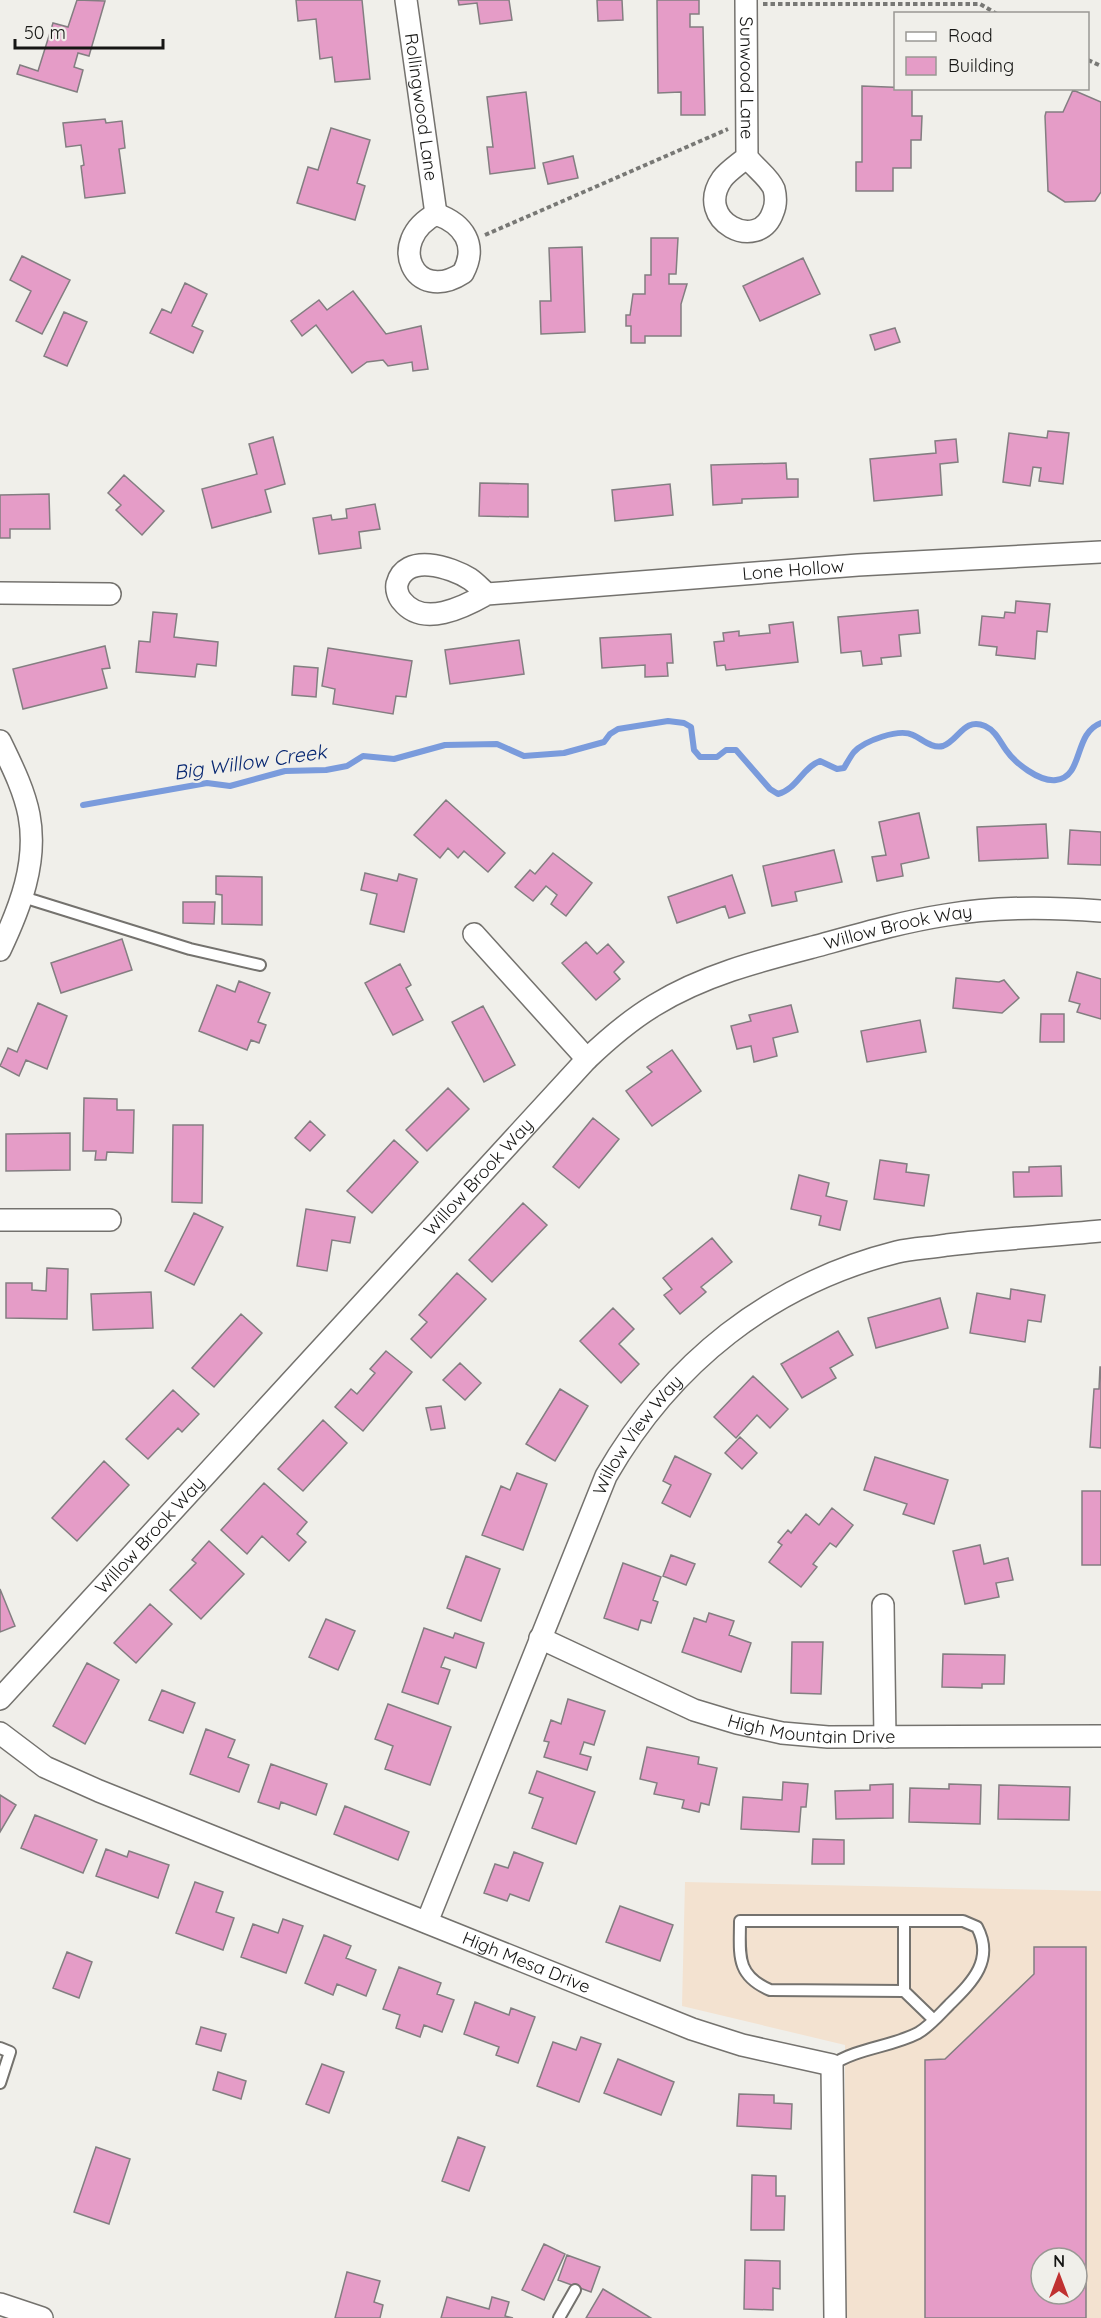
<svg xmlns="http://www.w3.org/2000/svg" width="1101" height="2318" viewBox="0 0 1101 2318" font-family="Quicksand,sans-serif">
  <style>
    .education { fill: #f3e2d0; fill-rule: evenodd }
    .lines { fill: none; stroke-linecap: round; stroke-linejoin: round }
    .stream { stroke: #7a9bdc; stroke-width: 6 }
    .building { fill: #e59cc7; stroke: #837e81; stroke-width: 1.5; fill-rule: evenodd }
    .service-casing { stroke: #74726e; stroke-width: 14 }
    .minor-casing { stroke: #74726e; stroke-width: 24 }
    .path { stroke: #787875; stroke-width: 4; stroke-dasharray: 4.5 3; stroke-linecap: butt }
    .service { stroke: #fff; stroke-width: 10 }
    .minor { stroke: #fff; stroke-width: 21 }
    .labels { text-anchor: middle; stroke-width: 5; stroke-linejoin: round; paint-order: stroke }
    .street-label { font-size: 18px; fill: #161614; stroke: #f0efea }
    .water-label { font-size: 20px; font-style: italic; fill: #082872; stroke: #f0efea }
  </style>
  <rect width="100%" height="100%" fill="#f0efea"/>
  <!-- education -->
  <path class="education" d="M 685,1882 L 1101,1891 L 1101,2318 L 845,2318 L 845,2045 L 682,2006 ZM 1041,2258 L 1077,2258 L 1077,2294 L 1041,2294 Z"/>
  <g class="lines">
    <!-- stream -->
    <path class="stream" d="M 83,805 L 207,783 L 230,786 L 285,771 L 326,770 L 347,766 L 363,756 L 394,759 L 445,745 L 497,744 L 524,756 L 564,753 L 604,742 L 610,734 L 618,729 L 668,721 L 684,723 L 691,727 L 694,750 L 700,757 L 717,757 L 726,750 L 736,750 L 770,789 L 778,794 C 797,789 802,768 820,761 L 837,769 L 844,768 C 847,763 850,757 854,752 C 864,741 899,728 913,735 C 922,739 932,749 943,746 C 959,740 964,717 985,726 C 996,731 1000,742 1006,750 C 1015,763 1039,782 1056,780 C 1084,777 1073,733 1101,723"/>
  </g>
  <!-- building -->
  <path class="building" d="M 77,0 L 105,1 L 89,56 L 78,53 L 74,67 L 83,70 L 77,92 L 17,74 L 20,65 L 38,71 L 53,23 L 68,27 Z
    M 296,0 L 362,0 L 370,79 L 335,82 L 332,57 L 320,59 L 316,19 L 298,21 Z
    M 458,0 L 509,0 L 512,20 L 480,24 L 477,3 L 459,5 Z
    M 597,0 L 622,0 L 623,20 L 598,21 Z
    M 657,0 L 699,0 L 699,14 L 690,14 L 690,27 L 703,27 L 705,115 L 681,115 L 681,92 L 658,93 Z
    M 862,86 L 912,88 L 912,116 L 922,116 L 921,140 L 911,140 L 911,168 L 893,168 L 893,191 L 856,191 L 856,162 L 862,162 Z
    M 1073,90 L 1101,102 L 1101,192 L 1095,201 L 1065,202 L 1048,191 L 1045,116 L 1046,112 L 1063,112 Z
    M 526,92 L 535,168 L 490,174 L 487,147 L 493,147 L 487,97 Z
    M 105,119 L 106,123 L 122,121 L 125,148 L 119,149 L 125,193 L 85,198 L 81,166 L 84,165 L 81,145 L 66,147 L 63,123 Z
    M 331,128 L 370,140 L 357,183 L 365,186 L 355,220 L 297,203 L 308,167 L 318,170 Z
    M 573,156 L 578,178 L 548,184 L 543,163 Z
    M 651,238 L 678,238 L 676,274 L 669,274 L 669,284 L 687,284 L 681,304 L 681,336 L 645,336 L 645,343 L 631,343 L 631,326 L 626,326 L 626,315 L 630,315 L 633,294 L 645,294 L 645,275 L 651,275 Z
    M 582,247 L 585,332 L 541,334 L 540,301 L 551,301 L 549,248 Z
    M 22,256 L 70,280 L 42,334 L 16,321 L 31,291 L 10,280 Z
    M 803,258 L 820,294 L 760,321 L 743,286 Z
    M 185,283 L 207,294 L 192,326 L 203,331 L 193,353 L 150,333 L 162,309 L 171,313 Z
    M 353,291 L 386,334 L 421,326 L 428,369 L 413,371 L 412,362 L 388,366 L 383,360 L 367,362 L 352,373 L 316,325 L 302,336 L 291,321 L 319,300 L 327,310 Z
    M 64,312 L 87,322 L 67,366 L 44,356 Z
    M 895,328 L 900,342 L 875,350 L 870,335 Z
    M 1048,431 L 1069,433 L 1063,484 L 1039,481 L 1041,468 L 1033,467 L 1030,486 L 1003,482 L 1009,433 L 1047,438 Z
    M 273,437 L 285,484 L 265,490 L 271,512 L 212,528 L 202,489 L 257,474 L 249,444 Z
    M 956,439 L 958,462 L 940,464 L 942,495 L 874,501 L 870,459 L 936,453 L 935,441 Z
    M 786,463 L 787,479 L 798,479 L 798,497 L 742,499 L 742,503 L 713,505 L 711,465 Z
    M 124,475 L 164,511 L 142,535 L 116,510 L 121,505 L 108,493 Z
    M 480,483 L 528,484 L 528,517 L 479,516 Z
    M 670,484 L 673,515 L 615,521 L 612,490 Z
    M 49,494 L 50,529 L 10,529 L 10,538 L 0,538 L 0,495 Z
    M 375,504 L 380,529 L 359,532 L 361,548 L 319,554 L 313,518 L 331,515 L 332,520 L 347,518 L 346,509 Z
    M 1016,601 L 1050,604 L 1047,632 L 1037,631 L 1035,659 L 996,655 L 997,647 L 979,645 L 982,616 L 1004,618 L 1005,612 L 1015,613 Z
    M 918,610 L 920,633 L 899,635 L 901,656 L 881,658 L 882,664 L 863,666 L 861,651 L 841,653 L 838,617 Z
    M 153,612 L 177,614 L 174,637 L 218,642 L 216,666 L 197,664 L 195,677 L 136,672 L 139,641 L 150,642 Z
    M 793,622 L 798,662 L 726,670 L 725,665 L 717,666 L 714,642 L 724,641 L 723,633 L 739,631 L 739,636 L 770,633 L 769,625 Z
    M 671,634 L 673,663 L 667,663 L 668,676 L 645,677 L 645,665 L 602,668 L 600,638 Z
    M 519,640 L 524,674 L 450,684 L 445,650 Z
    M 105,646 L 110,668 L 102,669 L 107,688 L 23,709 L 13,669 Z
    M 328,648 L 412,661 L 406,697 L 396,696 L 393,714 L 333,704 L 335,689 L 322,686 Z
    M 294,666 L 318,668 L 316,697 L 292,695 Z
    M 446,800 L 505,853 L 488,872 L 464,851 L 458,858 L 448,848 L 440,858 L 414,835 Z
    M 919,813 L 929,858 L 901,864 L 903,876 L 877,881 L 872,857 L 886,855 L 879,822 Z
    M 1046,824 L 1048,858 L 979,861 L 977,827 Z
    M 1070,830 L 1101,832 L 1101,865 L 1068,864 Z
    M 834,850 L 842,882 L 795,892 L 797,901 L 772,906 L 763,866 Z
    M 553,853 L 592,883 L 566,916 L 551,904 L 557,895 L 546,886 L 533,901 L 515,887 L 530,870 L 535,874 Z
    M 365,873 L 397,881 L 399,874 L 417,879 L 404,932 L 370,924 L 377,894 L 361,890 Z
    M 732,875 L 745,913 L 729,918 L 725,906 L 677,923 L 668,897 Z
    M 216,876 L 262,877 L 262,925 L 222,924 L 222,895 L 216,894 Z
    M 183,902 L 215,902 L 214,924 L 183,923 Z
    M 122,939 L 132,970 L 61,993 L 51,963 Z
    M 586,942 L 597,954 L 608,944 L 624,962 L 614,972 L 620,979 L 596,1000 L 562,963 Z
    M 400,964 L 411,985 L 406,988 L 423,1020 L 393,1035 L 365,983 Z
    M 1077,972 L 1101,979 L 1101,1019 L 1077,1012 L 1080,1004 L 1069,1001 Z
    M 956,978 L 999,982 L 1004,980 L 1019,998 L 1002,1013 L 953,1008 Z
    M 239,981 L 270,993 L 258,1022 L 266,1025 L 259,1043 L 251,1040 L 247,1050 L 199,1031 L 217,985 L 235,992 Z
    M 38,1003 L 67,1016 L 47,1069 L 26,1060 L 19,1076 L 0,1066 L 8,1048 L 17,1052 Z
    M 791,1005 L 798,1032 L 773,1038 L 777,1056 L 754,1062 L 751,1046 L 737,1049 L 731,1026 L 751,1021 L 749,1015 Z
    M 483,1006 L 515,1065 L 484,1082 L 452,1022 Z
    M 1041,1014 L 1064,1014 L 1064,1042 L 1040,1042 Z
    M 920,1020 L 926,1052 L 867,1062 L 861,1031 Z
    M 672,1050 L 701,1091 L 652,1126 L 626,1091 L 652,1072 L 647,1067 Z
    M 448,1088 L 469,1109 L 427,1151 L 406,1130 Z
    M 84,1098 L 117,1099 L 117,1110 L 134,1110 L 133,1153 L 107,1152 L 106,1160 L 95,1160 L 96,1151 L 83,1151 Z
    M 593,1118 L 619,1139 L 579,1188 L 553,1167 Z
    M 310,1121 L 325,1135 L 310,1151 L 295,1138 Z
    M 173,1125 L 203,1125 L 202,1203 L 172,1202 Z
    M 70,1133 L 70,1170 L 6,1171 L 6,1134 Z
    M 394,1140 L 418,1162 L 372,1213 L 347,1191 Z
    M 880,1160 L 907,1164 L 906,1172 L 929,1175 L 924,1206 L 874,1199 Z
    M 1061,1166 L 1062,1196 L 1014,1197 L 1013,1172 L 1029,1172 L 1029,1167 Z
    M 799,1175 L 829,1183 L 826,1196 L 847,1201 L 840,1230 L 819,1225 L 821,1216 L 791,1209 Z
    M 523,1203 L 547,1225 L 492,1282 L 469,1260 Z
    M 306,1209 L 355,1217 L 350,1243 L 332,1240 L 327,1271 L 297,1266 Z
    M 194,1213 L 223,1227 L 194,1285 L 165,1271 Z
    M 712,1238 L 732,1262 L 701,1287 L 706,1292 L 680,1314 L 664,1295 L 672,1289 L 663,1278 Z
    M 47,1268 L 68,1269 L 67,1319 L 6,1318 L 6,1283 L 32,1283 L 32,1290 L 46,1291 Z
    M 457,1273 L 486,1299 L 431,1358 L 411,1339 L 427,1322 L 419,1315 Z
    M 1011,1289 L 1045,1295 L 1041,1322 L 1028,1320 L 1025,1342 L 970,1333 L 977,1293 L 1010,1299 Z
    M 151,1292 L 153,1328 L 93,1330 L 91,1294 Z
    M 940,1298 L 948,1328 L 876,1348 L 868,1318 Z
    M 613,1308 L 634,1329 L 619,1344 L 639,1364 L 621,1383 L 580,1341 Z
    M 241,1314 L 262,1333 L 214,1387 L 192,1368 Z
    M 838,1331 L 853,1355 L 830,1368 L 836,1378 L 802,1398 L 781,1364 Z
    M 386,1351 L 412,1372 L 363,1431 L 335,1407 L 351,1389 L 357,1394 L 375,1373 L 370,1369 Z
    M 460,1363 L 481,1383 L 465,1400 L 443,1380 Z
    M 1100,1367 L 1101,1367 L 1101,1448 L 1090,1447 L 1094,1389 L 1099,1389 Z
    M 753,1376 L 788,1409 L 770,1428 L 757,1415 L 736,1438 L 714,1417 Z
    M 560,1389 L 588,1406 L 555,1461 L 526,1444 Z
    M 173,1390 L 199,1414 L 182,1432 L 178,1428 L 148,1459 L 126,1439 Z
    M 441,1406 L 445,1428 L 431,1430 L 426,1408 Z
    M 323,1420 L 347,1443 L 303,1491 L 278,1469 Z
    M 740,1437 L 757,1453 L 742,1469 L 725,1453 Z
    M 675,1456 L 711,1474 L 690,1517 L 662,1503 L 671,1485 L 663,1481 Z
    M 875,1457 L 948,1480 L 934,1524 L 903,1514 L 907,1504 L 864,1490 Z
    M 104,1461 L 129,1485 L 77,1541 L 52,1518 Z
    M 517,1473 L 547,1484 L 523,1550 L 482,1535 L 501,1486 L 510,1490 Z
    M 264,1483 L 307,1522 L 297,1534 L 306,1542 L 289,1561 L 262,1536 L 247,1554 L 221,1530 Z
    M 1082,1491 L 1101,1491 L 1101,1565 L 1082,1565 Z
    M 832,1508 L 853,1525 L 836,1547 L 830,1543 L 813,1564 L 817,1567 L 801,1587 L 769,1562 L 782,1545 L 778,1542 L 788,1530 L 791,1533 L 806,1514 L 819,1525 Z
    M 209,1541 L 244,1574 L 201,1619 L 170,1590 L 196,1563 L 192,1560 Z
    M 980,1545 L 984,1564 L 1008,1558 L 1013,1580 L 996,1583 L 999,1597 L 965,1604 L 953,1551 Z
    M 671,1555 L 695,1564 L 686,1585 L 663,1576 Z
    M 466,1556 L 500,1569 L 481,1621 L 447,1608 Z
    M 623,1563 L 661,1577 L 653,1600 L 658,1602 L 651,1623 L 641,1620 L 638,1630 L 604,1618 Z
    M 0,1589 L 15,1626 L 0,1632 Z
    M 150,1604 L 172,1624 L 136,1663 L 114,1643 Z
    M 709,1613 L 734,1621 L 729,1635 L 751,1643 L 741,1672 L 682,1652 L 694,1618 L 706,1622 Z
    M 326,1619 L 355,1631 L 338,1670 L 309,1657 Z
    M 424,1628 L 453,1638 L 455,1633 L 484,1643 L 476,1668 L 445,1657 L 441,1667 L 450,1670 L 438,1704 L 402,1692 Z
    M 792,1642 L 823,1642 L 821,1694 L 791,1693 Z
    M 943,1654 L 1005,1655 L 1004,1684 L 982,1684 L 982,1688 L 942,1687 Z
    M 87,1663 L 119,1680 L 85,1744 L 53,1726 Z
    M 162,1690 L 195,1703 L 183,1733 L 149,1720 Z
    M 568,1699 L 605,1711 L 594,1745 L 584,1742 L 580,1754 L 591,1757 L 587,1770 L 544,1757 L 549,1742 L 544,1741 L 551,1720 L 561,1724 Z
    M 388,1704 L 451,1727 L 430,1785 L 385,1769 L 393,1746 L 375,1739 Z
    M 206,1729 L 235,1740 L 228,1757 L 249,1765 L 239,1792 L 190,1774 Z
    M 647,1747 L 699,1757 L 698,1764 L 717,1768 L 709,1805 L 701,1803 L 699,1812 L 682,1808 L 684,1800 L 654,1794 L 657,1783 L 640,1779 Z
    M 271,1764 L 327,1784 L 316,1815 L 281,1802 L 279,1809 L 258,1802 Z
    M 537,1771 L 595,1792 L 576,1844 L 532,1828 L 543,1798 L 529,1793 Z
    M 783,1782 L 808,1784 L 806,1807 L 801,1807 L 799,1832 L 741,1829 L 743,1797 L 782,1800 Z
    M 893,1784 L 893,1818 L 836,1819 L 835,1791 L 870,1790 L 870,1785 Z
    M 949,1784 L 981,1785 L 980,1824 L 909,1822 L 910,1788 L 949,1789 Z
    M 999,1785 L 1070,1787 L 1069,1820 L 998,1819 Z
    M 0,1795 L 16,1805 L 0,1832 Z
    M 345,1806 L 409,1832 L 398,1860 L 334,1834 Z
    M 35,1815 L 97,1840 L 83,1873 L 21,1848 Z
    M 813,1839 L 844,1840 L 844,1864 L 812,1864 Z
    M 106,1849 L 127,1857 L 129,1851 L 169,1865 L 158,1898 L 96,1876 Z
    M 514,1852 L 543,1863 L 529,1901 L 510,1894 L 507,1901 L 484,1893 L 495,1864 L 508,1868 Z
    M 195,1882 L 223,1892 L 216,1912 L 234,1918 L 223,1950 L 176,1933 Z
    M 620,1906 L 673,1925 L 660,1961 L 606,1942 Z
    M 283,1919 L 303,1926 L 286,1973 L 241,1957 L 253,1924 L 278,1933 Z
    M 324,1935 L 351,1946 L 346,1958 L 376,1970 L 366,1996 L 337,1984 L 333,1995 L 305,1983 Z
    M 1034,1947 L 1086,1947 L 1086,2318 L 925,2318 L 925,2060 L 945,2059 L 1034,1974 ZM 1041,2258 L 1077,2258 L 1077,2294 L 1041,2294 Z
    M 67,1952 L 92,1962 L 79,1998 L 53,1988 Z
    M 399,1967 L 441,1983 L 437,1994 L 454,2000 L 442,2032 L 424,2025 L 420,2037 L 396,2028 L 400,2015 L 383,2009 Z
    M 475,2002 L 509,2015 L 511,2008 L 535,2017 L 518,2063 L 496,2055 L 499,2047 L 464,2034 Z
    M 201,2027 L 226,2034 L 221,2051 L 196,2044 Z
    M 581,2037 L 601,2044 L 579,2102 L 537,2086 L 553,2042 L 576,2050 Z
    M 618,2059 L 674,2082 L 661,2115 L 604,2093 Z
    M 322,2064 L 344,2072 L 329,2113 L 306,2104 Z
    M 218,2072 L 246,2081 L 241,2099 L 213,2090 Z
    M 739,2094 L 774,2095 L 774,2103 L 792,2104 L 791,2129 L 737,2126 Z
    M 458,2137 L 485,2147 L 469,2191 L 442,2181 Z
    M 96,2147 L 130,2159 L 109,2224 L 74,2212 Z
    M 752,2175 L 776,2176 L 776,2196 L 785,2196 L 784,2230 L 751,2230 Z
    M 544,2244 L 565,2254 L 544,2300 L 522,2290 Z
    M 567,2255 L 600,2267 L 591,2292 L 558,2280 Z
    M 745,2260 L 780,2261 L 780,2289 L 773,2288 L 773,2310 L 744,2309 Z
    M 347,2272 L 380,2281 L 374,2302 L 383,2305 L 380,2318 L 335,2318 Z
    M 603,2289 L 651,2318 L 586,2318 Z
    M 447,2297 L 489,2309 L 492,2297 L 509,2302 L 505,2316 L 513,2318 L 441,2318 Z"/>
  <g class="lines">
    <!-- service casing -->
    <g class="service-casing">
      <path id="service" d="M 23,897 L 190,949 L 260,965
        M 904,1921 L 904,1991
        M 0,2048 L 10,2052 L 0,2083
        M 832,2065 C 857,2048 891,2047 918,2033 C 930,2026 939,2015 949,2005 C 971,1983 995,1961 977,1927 L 963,1921 L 740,1921 C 740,1954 735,1975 770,1990 L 904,1991 L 934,2020
        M 559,2318 L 575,2290"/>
    </g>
    <!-- minor casing -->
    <g class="minor-casing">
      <g id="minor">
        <path id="s1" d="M 406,0 L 436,214"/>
        <path id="s2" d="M 746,0 L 747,157 C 755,168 769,177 774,189 C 776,197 776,205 773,212 C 759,254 693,221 722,179 C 728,171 739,164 747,157"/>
        <path d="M 436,214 C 464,224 478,245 463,273 C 414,305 385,241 436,214 Z"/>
        <path d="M 0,593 L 110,594"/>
        <path id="s3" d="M 487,594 C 481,589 476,583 470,579 C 451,567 405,552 397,584 C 396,589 398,597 402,601 C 423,628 464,607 487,594 L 858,565 L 1101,552"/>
        <path d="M 0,741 C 11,764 24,789 29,815 C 38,862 20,908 0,950"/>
        <path d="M 474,934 L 587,1059"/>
        <path d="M 0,1220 L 110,1220"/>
        <path d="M 883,1605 L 885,1737"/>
        <path id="s4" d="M 540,1638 L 694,1710 L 737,1723 L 782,1733 L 828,1737 L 1101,1736"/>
        <path id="s5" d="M 0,1699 L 587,1059 C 609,1038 630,1020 655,1005 C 704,975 759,961 813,947 C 857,935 901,922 946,915 C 997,906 1050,907 1101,911"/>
        <path id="s6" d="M 0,1733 L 45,1767 L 99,1791 L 692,2029 L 742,2045 L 832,2065 L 835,2318"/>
        <path id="s7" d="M 427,1922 L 606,1476 C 671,1363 770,1284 897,1252 C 913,1248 931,1248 947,1245 C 998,1239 1050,1236 1101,1231"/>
        <path d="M 0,2304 L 42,2318"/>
      </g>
    </g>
    <!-- path -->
    <path class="path" d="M 763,4 L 980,4 L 997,14
      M 1088,60 L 1101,66
      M 485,235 L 728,129"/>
    <!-- service -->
    <use href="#service" class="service"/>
    <!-- minor -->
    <use href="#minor" class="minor"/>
  </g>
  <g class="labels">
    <!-- street labels -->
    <g class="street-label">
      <text dy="6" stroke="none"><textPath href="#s2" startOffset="78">Sunwood Lane</textPath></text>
      <text dy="6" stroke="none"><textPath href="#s1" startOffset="108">Rollingwood Lane</textPath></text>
      <text dy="6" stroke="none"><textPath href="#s3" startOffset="526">Lone Hollow</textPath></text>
      <text dy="6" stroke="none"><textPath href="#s5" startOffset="1212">Willow Brook Way</textPath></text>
      <text dy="6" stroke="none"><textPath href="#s5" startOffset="708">Willow Brook Way</textPath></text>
      <text dy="6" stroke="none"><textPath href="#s7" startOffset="532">Willow View Way</textPath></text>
      <text dy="6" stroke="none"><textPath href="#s5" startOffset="222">Willow Brook Way</textPath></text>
      <text dy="6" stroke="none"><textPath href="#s4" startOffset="290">High Mountain Drive</textPath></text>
      <text dy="6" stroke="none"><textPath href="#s6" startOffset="576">High Mesa Drive</textPath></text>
    </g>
    <!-- water labels -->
    <g class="water-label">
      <text transform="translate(250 762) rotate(-8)" y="7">Big Willow Creek</text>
    </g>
  </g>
  <!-- legend -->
  <rect x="894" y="12" width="195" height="78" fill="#f0efea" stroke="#999894" stroke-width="1.5"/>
  <rect x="906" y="32" width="30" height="9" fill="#ffffff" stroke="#999894" stroke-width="1.5"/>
  <text x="948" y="42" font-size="18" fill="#161614">Road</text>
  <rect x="906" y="57" width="30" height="18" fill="#e59cc7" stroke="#999894" stroke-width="1.5"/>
  <text x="948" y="72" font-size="18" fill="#161614">Building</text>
  <!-- north arrow -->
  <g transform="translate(1059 2276)"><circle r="28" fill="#f0efea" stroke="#999894" stroke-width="1.5"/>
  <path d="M0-4.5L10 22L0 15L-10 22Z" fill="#c03131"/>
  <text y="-9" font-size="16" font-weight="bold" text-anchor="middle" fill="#161614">N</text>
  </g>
  <!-- scale -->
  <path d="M15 39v9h148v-9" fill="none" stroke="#161614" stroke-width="3"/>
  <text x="24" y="39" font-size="18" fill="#161614" stroke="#f0efea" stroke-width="4.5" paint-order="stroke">50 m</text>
</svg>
